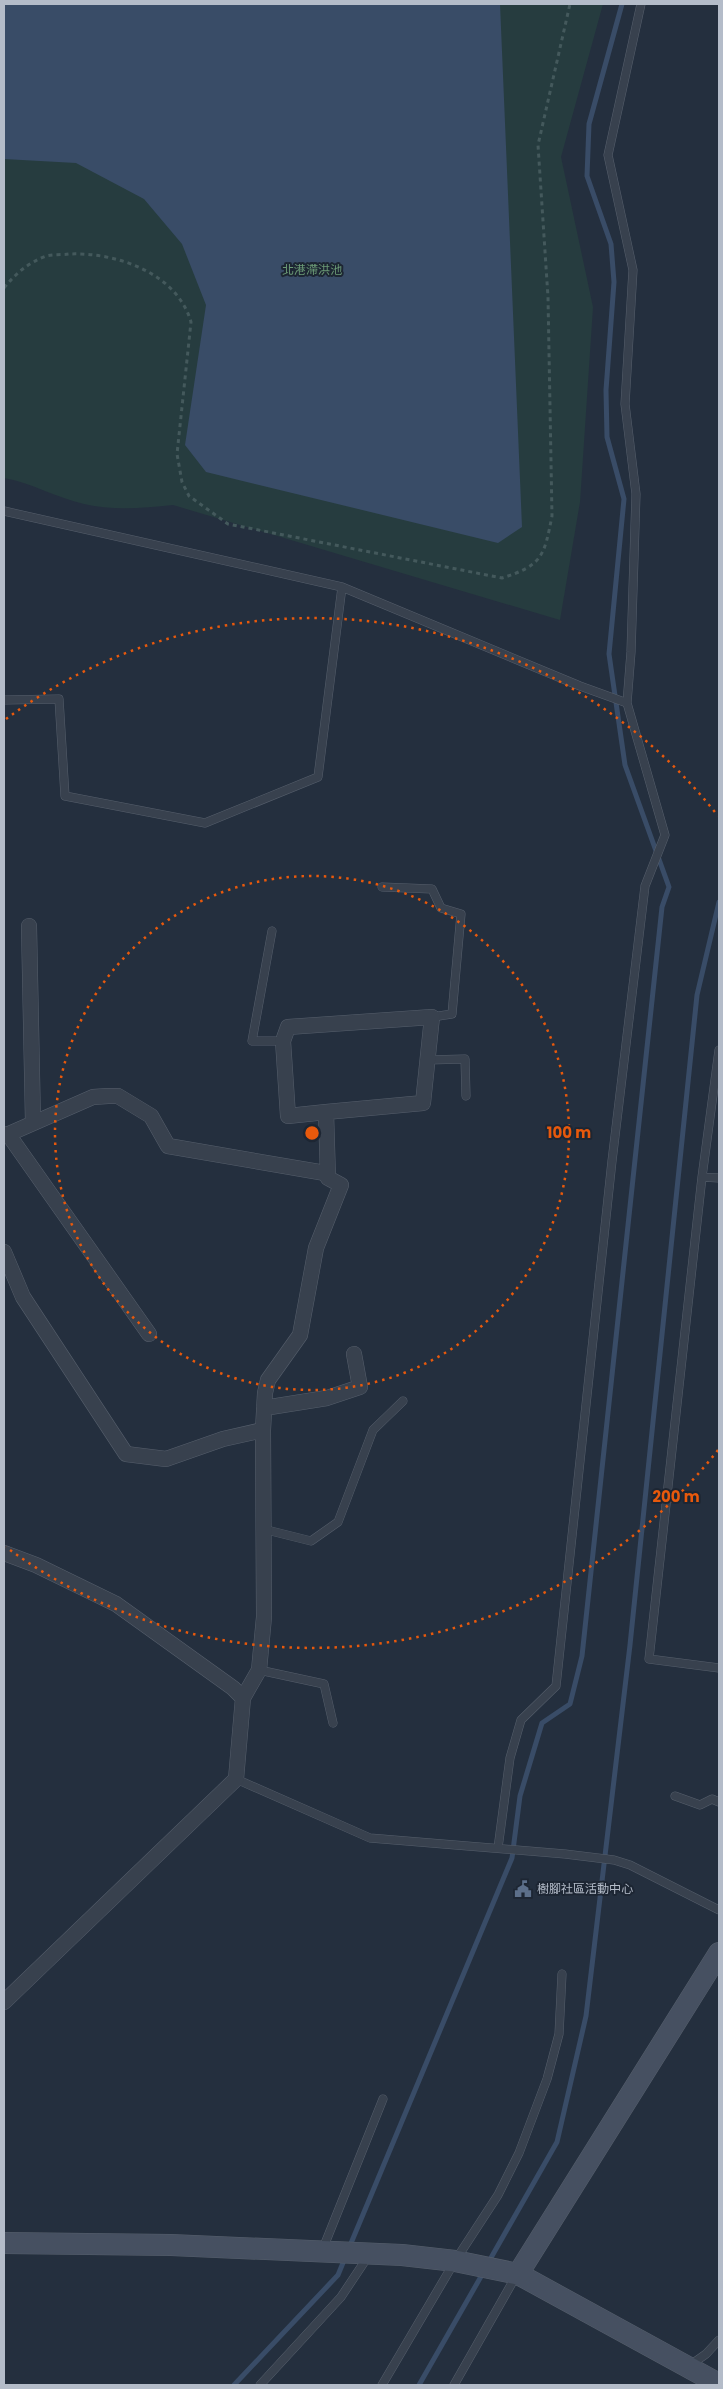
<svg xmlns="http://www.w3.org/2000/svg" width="723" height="2389" viewBox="0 0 723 2389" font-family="Poppins,'Noto Sans TC',sans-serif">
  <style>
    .green { fill: #263c3f }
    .water { fill: #394c67 }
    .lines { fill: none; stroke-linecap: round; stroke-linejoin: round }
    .stream { stroke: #394c67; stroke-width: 5 }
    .lane-casing { stroke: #565f6c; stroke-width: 9 }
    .street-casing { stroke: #565f6c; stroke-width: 16 }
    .secondary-casing { stroke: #565f6c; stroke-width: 22 }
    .path { stroke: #44595c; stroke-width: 3; stroke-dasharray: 4 4; stroke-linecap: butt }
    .lane { stroke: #38414e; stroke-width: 8 }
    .street { stroke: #38414e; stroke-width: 15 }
    .secondary { stroke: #465061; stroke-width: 21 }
    .ring { fill: none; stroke: #e8590c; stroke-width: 2.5; stroke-dasharray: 2.5 5 }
    .labels { text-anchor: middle; stroke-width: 4; stroke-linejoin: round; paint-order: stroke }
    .park-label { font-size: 12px; fill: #6b9a76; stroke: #1d2633 }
    .poi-label { font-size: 12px; fill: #b4bcc9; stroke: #1d2633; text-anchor: start }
    .centre { fill: #e8590c; stroke: #1d2633; stroke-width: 2.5 }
    .ring-label { font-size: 15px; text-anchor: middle; font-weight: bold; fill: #e8590c; stroke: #1d2633; stroke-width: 4; stroke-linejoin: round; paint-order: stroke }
  </style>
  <rect width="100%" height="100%" fill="#242f3e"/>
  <!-- green -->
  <path class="green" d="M 4,4 L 603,4 L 561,157 L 593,307 L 580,502 L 560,620 L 173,505 C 143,508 114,511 84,504 C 57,498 32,483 4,478 Z"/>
  <!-- water -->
  <path class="water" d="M 4,4 L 500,4 L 522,527 L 498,543 L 206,472 L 185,445 L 206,305 L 182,244 L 144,199 L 76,163 L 4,159 Z"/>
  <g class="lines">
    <!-- stream -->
    <path class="stream" d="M 349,2248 L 512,1858 L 520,1796 L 542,1723 L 570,1704 L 582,1656 L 662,907 L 669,887 L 625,765 L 609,654 L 624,499 L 607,437 L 606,390 L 614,282 L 611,244 L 587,176 L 589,124 L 622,4
      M 488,2263 L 557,2142 L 586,2016 L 630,1645 L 697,995 L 719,902
      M 234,2385 L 338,2275 L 345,2258
      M 419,2385 L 483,2273"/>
    <!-- lane casing -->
    <g class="lane-casing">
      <path id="lane" d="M 4,511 L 342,587 L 580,686 L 627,703
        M 4,700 L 59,699 L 65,796 L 205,823 L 318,777 L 342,587
        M 382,887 L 432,889 L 441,908 L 461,914 L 452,1014 L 432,1017
        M 272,931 L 252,1041 L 283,1041
        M 719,1050 L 702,1177 L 649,1659 L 719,1668
        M 427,1060 L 465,1059 L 466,1096
        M 702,1177 L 719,1178
        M 263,1529 L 311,1541 L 338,1522 L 373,1430 L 403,1401
        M 259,1670 L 324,1684 L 333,1723
        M 236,1779 L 370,1838 L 565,1854 L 614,1860 L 630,1865 L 719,1910
        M 675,1796 L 700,1805 L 712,1799 L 719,1802
        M 498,1848 L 510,1758 L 521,1720 L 556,1686 L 612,1161 L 645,886 L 665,835 L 627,703 L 631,652 L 636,494 L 625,404 L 633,270 L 608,155 L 641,4
        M 322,2251 L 383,2099
        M 689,2366 L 706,2354 L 719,2340
        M 260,2385 L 341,2297 L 369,2255
        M 382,2385 L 455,2261 L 498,2195 L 519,2153 L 547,2079 L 559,2034 L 562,1974
        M 454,2385 L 516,2276"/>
    </g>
    <!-- street casing -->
    <g class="street-casing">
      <path id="street" d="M 29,926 L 33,1122
        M 326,1112 L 288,1116 L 283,1041 L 288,1027 L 432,1017 L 423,1103 L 326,1112 L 328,1178
        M 8,1134 L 149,1334
        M 4,1136 L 93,1097 L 108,1096 L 118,1096 L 151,1116 L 168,1146 L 325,1173 L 328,1178 L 341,1185 L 316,1248 L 300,1335 L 268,1380 L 265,1393 L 263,1430
        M 4,1252 L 23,1297 L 126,1454 L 166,1459 L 223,1439 L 263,1430 L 264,1617 L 259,1670 L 243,1698 L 236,1779 L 4,2002
        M 264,1408 L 327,1398 L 360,1387 L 354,1354
        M 4,1553 L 36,1565 L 116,1604 L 233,1688 L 243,1698"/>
    </g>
    <!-- secondary casing -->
    <g class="secondary-casing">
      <path id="secondary" d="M 4,2243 L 171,2245 L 402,2255 L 455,2261 L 518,2274 L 719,2384
        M 518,2274 L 719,1953"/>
    </g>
    <!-- path -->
    <path class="path" d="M 4,288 C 16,273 28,263 46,256 C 53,254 62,255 69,254 C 116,252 177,273 191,322 L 177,454 L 182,482 L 189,496 L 228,524 L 502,578 C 543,565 544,556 552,516 L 548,297 L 538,145 L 570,4"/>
    <!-- lane -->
    <use href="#lane" class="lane"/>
    <!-- street -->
    <use href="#street" class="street"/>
    <!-- secondary -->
    <use href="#secondary" class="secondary"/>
  </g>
  <!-- distance rings -->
  <g class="ring">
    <circle cx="312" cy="1133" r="257"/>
    <path d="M718 1450A515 515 0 0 1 6 1547M6 719A515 515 0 0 1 718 816"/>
  </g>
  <!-- icons -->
  <defs>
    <g id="civic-bare" transform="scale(1.35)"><path d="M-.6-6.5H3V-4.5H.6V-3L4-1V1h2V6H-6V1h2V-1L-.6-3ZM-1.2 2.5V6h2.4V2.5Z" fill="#5c6f8a" stroke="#1d2633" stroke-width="2.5" paint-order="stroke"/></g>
  </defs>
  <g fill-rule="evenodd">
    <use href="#civic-bare" x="523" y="1889"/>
  </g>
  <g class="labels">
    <!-- park labels -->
    <g class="park-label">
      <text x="312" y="274">北港滯洪池</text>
    </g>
    <!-- poi labels -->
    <g class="poi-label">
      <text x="537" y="1893">樹腳社區活動中心</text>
    </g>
  </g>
  <circle cx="312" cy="1133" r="8" class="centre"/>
  <g class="ring-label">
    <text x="569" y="1138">100 m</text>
    <text x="676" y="1502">200 m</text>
  </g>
  <!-- border -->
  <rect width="723" height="2389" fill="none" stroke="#b4bcc9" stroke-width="10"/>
</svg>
